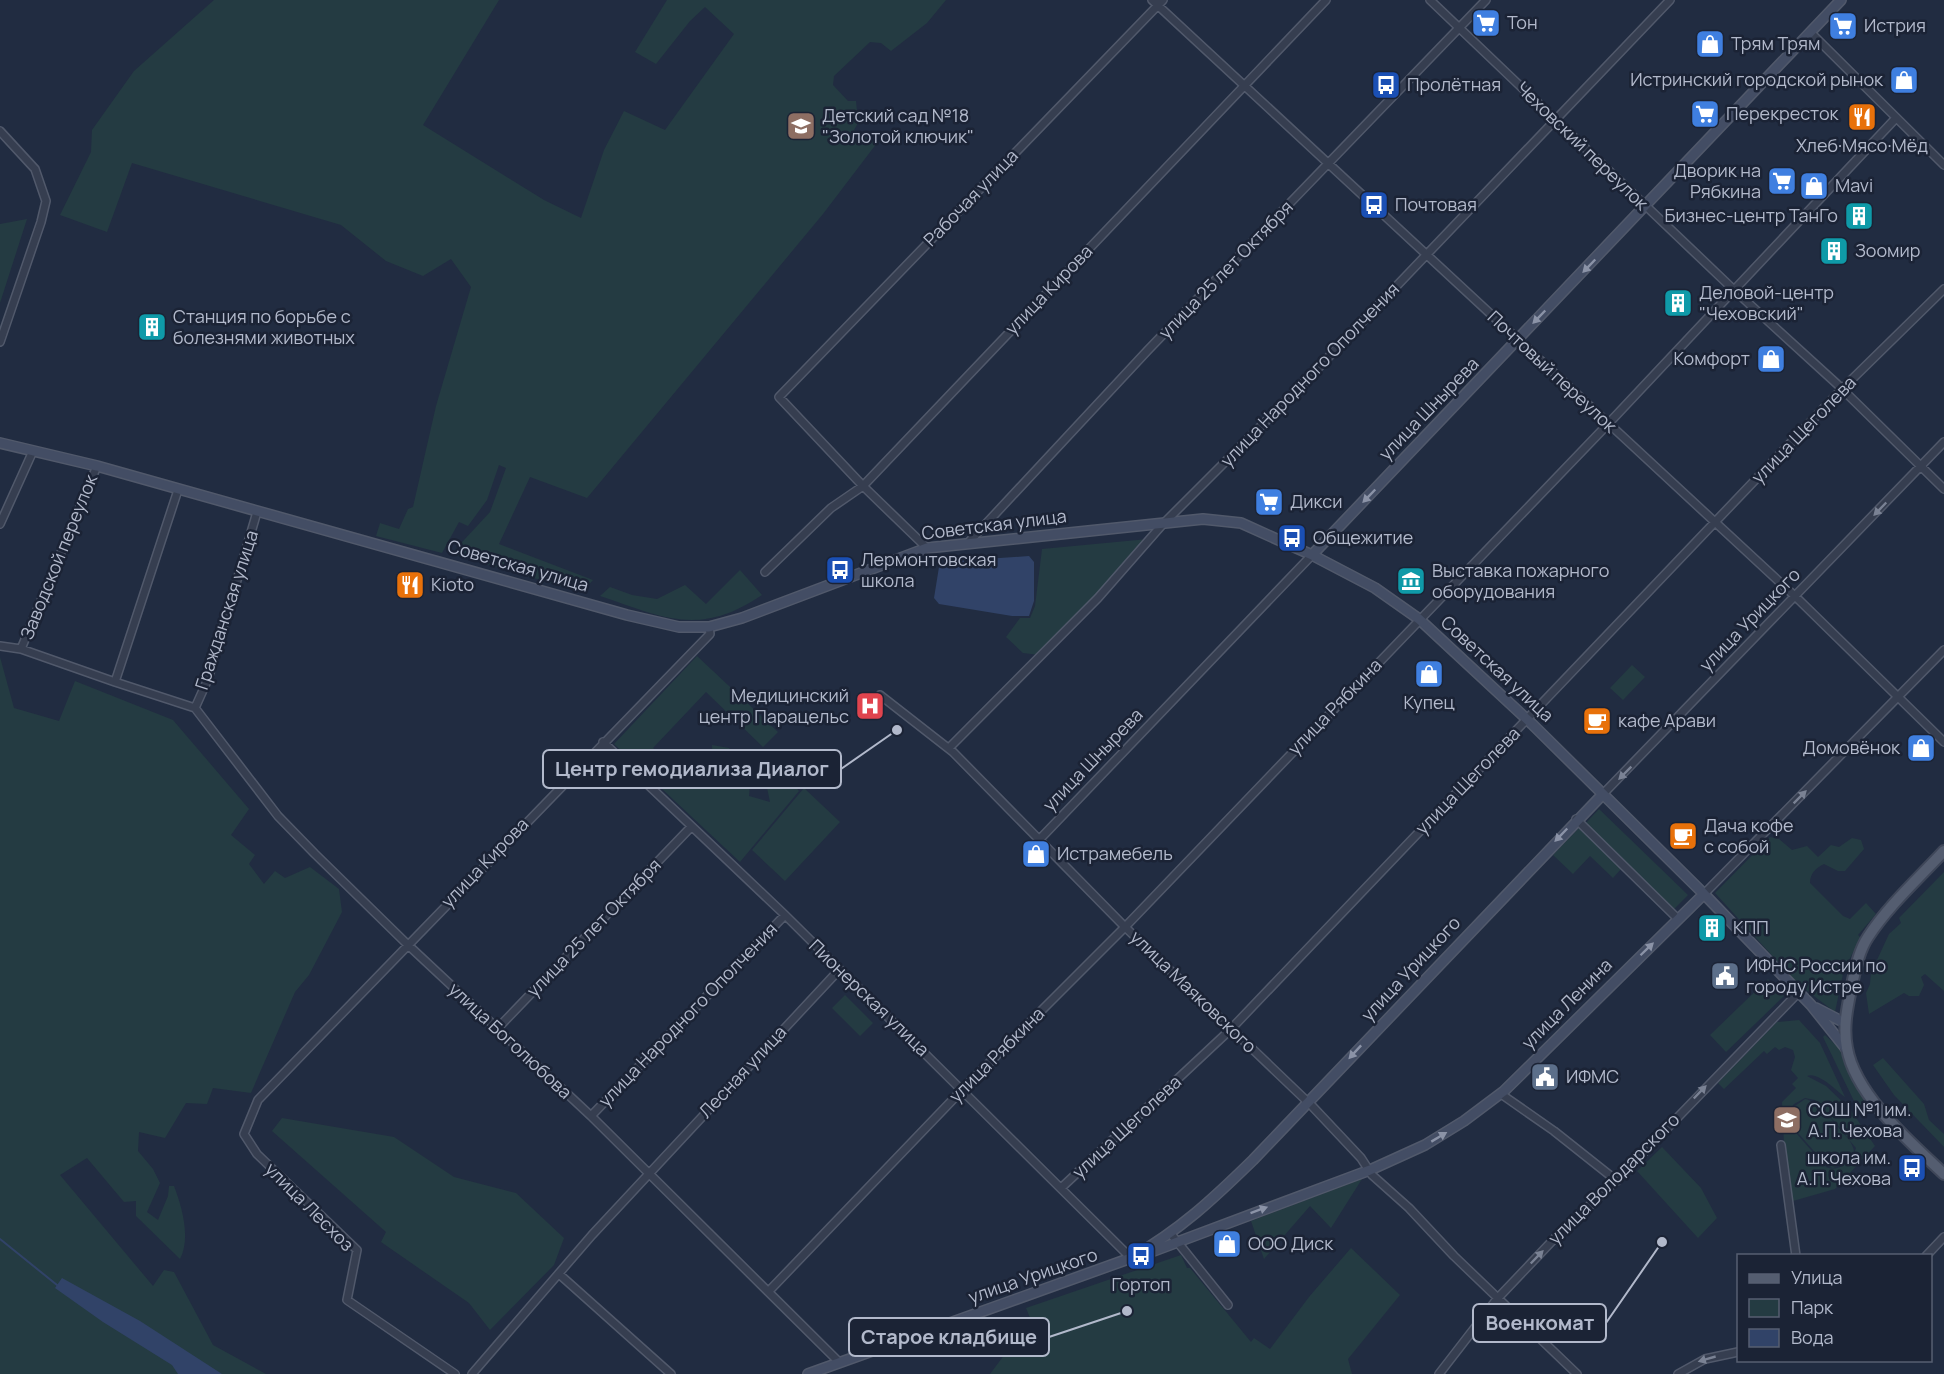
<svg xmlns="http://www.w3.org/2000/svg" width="1944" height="1374" viewBox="0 0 1944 1374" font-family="Manrope,sans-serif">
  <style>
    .green { fill: #243b42; fill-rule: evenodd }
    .water { fill: #314368 }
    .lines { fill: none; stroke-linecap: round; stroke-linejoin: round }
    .stream { stroke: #314368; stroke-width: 2 }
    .street-casing { stroke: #51596b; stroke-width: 10 }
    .secondary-casing { stroke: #51596b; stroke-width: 12 }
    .primary-casing { stroke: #3f4759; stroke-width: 14 }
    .street { stroke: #363e50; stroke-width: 7 }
    .secondary { stroke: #434d64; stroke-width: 9 }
    .primary { stroke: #545d70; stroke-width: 10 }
    .oneway { fill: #8b93a7 }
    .oneway2 { fill: #7a8294 }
    .labels { text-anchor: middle; stroke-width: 5; stroke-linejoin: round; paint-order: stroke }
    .poi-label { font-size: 18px; fill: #b2b9cb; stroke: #1b2335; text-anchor: start }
    .street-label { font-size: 18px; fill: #b2b9cb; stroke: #1b2335 }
    .leader { fill: none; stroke: #b2b9cb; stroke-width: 2 }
    .callout-dot { fill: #b2b9cb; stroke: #1b2335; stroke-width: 2 }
    .callout { fill: #1b2335; stroke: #b2b9cb; stroke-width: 2 }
    .callout-label { font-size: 20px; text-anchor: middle; font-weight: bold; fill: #b2b9cb }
  </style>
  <rect width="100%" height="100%" fill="#212c41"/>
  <!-- green -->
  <path class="green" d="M 214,0 L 499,0 L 423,125 L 544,200 L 581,218 L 604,150 L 624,111 L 665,130 L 734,34 L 705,7 L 690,21 L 656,64 L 635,52 L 667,0 L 946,0 L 927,23 L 891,51 L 881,43 L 870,42 L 834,76 L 833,85 L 848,101 L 856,101 L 858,123 L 854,130 L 877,143 L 823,214 L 587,498 L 530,477 L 499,544 L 593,580 L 582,592 L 451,554 L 490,512 L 506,468 L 499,465 L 487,500 L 468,526 L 459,522 L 442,553 L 376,536 L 380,523 L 399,529 L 408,509 L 413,507 L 436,406 L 471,287 L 451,259 L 423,276 L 386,261 L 341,225 L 132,163 L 107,232 L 60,215 L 91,152 L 92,130 L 134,71 Z
    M 27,219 L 0,303 L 0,224 Z
    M 1148,539 L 1039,655 L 1023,653 L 1006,637 L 1020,618 L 1030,618 L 1035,606 L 1042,549 Z
    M 740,570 L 762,595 C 700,637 665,618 600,596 L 610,587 L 632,595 L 657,599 L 685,585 L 706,604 Z
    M 697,656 L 778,732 L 763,747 L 706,692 L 653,748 L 698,788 C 711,775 713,763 712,745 L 729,748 C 740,764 752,776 749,796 L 770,802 L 766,783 L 774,763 L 799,791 L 740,862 L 614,744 Z
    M 0,657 L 14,708 L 59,721 L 75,681 L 173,720 L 249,809 L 231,835 L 255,855 L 249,864 L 264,884 L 275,871 L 285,878 L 310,867 L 339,889 L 342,912 L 309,975 L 295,992 L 251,1093 L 213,1088 L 207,1104 L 186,1103 L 165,1138 L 139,1132 L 138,1151 L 153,1169 L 160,1183 L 147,1212 L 158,1220 L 168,1196 L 169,1186 L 174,1186 C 182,1207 191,1238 180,1259 L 136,1216 L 136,1201 L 124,1202 L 87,1158 L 60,1175 L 153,1286 L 164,1270 L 174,1272 L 213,1345 L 266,1374 L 0,1374 Z
    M 1632,665 L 1645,677 L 1623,700 L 1610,688 Z
    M 804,788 L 840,822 L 785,881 L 752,850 Z
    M 1599,809 L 1688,895 L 1674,909 L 1585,824 Z
    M 1579,828 L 1621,869 L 1613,878 L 1590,856 L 1573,874 L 1553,855 Z
    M 1770,837 L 1779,839 L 1792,850 L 1807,846 L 1818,857 L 1831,845 L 1839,847 L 1852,838 L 1861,840 L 1864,849 L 1845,871 L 1838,871 L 1824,864 C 1816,868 1810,873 1810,883 L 1843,916 L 1850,919 L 1866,903 L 1876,914 L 1858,935 L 1861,938 L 1844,969 L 1835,1012 L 1798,984 L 1715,893 Z
    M 1944,872 L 1944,991 L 1925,974 L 1921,977 L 1924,985 L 1919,996 L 1909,996 L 1904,993 L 1869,1014 L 1866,993 L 1870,984 L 1871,973 L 1889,934 L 1901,923 L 1899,918 Z
    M 1768,979 L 1784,996 L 1726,1052 L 1710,1035 Z
    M 845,995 L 873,1023 L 860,1036 L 832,1008 Z
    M 1799,1020 L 1820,1043 L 1845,1097 C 1835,1089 1817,1071 1807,1076 L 1826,1086 L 1850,1109 L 1875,1146 L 1835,1189 L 1793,1201 L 1784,1144 L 1782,1102 L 1796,1088 L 1792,1084 L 1798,1078 L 1791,1070 L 1795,1057 L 1793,1050 L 1785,1047 L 1779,1050 L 1775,1047 L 1767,1054 L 1764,1051 L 1724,1089 L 1718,1083 L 1777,1022 ZM 1805,1098 L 1815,1100 L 1856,1148 C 1852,1160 1840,1173 1826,1167 L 1789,1125 L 1787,1114 L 1794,1104 Z
    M 1825,1035 L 1841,1050 L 1845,1065 L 1871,1109 L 1863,1114 L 1854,1101 L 1823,1037 Z
    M 1883,1058 L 1924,1104 L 1929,1120 L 1944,1134 L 1944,1147 L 1894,1095 L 1873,1065 Z
    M 1805,1099 C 1817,1100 1855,1140 1854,1152 L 1846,1162 L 1833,1168 L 1827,1166 L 1791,1125 L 1788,1115 L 1795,1106 Z
    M 282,1118 L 394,1137 L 454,1177 L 516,1193 L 564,1238 L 554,1265 L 490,1330 L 469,1303 L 381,1242 L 386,1232 L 272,1131 Z
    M 1662,1147 L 1701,1188 L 1717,1218 L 1698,1238 L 1637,1171 Z
    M 1362,1179 L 1331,1228 L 1310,1206 L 1264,1259 L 1251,1221 Z
    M 1351,1248 L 1400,1295 L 1348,1359 L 1352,1374 L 990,1374 L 1014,1342 L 1035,1330 L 1026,1308 L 1181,1255 L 1187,1268 L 1190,1268 L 1251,1342 L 1254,1338 L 1270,1349 L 1309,1297 Z"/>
  <!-- water -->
  <path class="water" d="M 1029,556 L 1034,562 L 1034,601 L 1029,616 L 1012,616 L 939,604 L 934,598 L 939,567 L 942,562 Z
    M 62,1278 L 140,1321 L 222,1374 L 178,1374 L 172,1365 L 103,1322 L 55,1288 Z"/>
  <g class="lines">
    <!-- stream -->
    <path class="stream" d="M 0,1239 L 57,1285"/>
    <!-- street casing -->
    <g class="street-casing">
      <path id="street" d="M 1152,0 L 1799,600 L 1944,742
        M 1430,0 L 1734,290 L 1837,384 L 1944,489
        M 1810,32 L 1944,165
        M 0,131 L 35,169 L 46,201 L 41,222 L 0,342
        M 178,490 L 115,682 L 195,708
        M 0,524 L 33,451
        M 969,542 L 1148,350 L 1486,0
        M 927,548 L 863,486 L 779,397 L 1163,0
        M 765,572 L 831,508 L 863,486 L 1326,0
        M 0,646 L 21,649 L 115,682
        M 21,649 L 97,466
        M 880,695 L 953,752 L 1125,927 L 1312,1106 L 1361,1158 L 1372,1175 L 1409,1208 L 1454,1256 L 1577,1374
        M 195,708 L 278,816 L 315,854 L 407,944 L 591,1116 L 839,1362
        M 195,708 L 208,679 L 257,512
        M 603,742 L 785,915 L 1131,1258
        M 949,748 L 1098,598 L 1162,525 L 1299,388 L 1670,0
        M 1603,794 L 1944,442
        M 1576,819 L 1678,919
        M 1039,840 L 1312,555
        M 1704,894 L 1944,650
        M 497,1029 L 691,827
        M 1501,1094 L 1554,1131 L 1617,1181
        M 591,1116 L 785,915
        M 1781,1145 L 1796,1256
        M 1061,1188 L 1231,1029 L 1842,389 L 1944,289
        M 1171,1234 L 1228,1305
        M 1926,1256 L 1944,1237
        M 559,1274 L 671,1374
        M 769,1291 L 963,1089 L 1125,927 L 1608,424 L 1896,118
        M 455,1374 L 347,1300 L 357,1250 L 257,1154 L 244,1134 L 258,1100 L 710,634 L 709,627
        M 472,1374 L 592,1235 L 839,970
        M 1439,1374 L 1497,1299 L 1554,1239 L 1620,1177 L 1798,993
        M 1678,1374 L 1705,1359 L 1738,1352"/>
    </g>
    <!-- secondary casing -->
    <g class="secondary-casing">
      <path id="secondary" d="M 0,443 L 97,466 L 627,615 L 679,627 L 709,627 L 742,618 L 927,548 L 1203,519 L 1241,523 L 1312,555 L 1375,588 L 1419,619 L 1532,724 L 1704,894 L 1811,1005 L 1847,1050
        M 1312,555 L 1841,0
        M 1816,1008 L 1845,1023
        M 1151,1252 L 1370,1170 L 1425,1145 L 1464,1121 L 1504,1091 L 1704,894
        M 808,1374 L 1131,1258 C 1181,1229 1212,1200 1253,1160 L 1603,794"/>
    </g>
    <!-- primary casing -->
    <g class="primary-casing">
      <path id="primary" d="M 1944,851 C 1918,879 1889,905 1868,937 C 1858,952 1855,972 1851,989 C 1847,1009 1843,1028 1847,1048 C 1855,1095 1911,1143 1944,1174"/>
    </g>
    <!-- street -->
    <use href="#street" class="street"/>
    <!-- secondary -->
    <use href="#secondary" class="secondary"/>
    <!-- primary -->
    <use href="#primary" class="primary"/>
  </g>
  <!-- one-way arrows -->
  <defs><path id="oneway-solid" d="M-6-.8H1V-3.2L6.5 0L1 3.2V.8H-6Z" transform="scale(1.5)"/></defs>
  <g class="oneway">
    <use href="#oneway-solid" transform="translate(1589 266) rotate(134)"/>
    <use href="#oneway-solid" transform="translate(1539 317) rotate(134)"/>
    <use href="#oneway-solid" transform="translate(1369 496) rotate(134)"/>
    <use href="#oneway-solid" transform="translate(1561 835) rotate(134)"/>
    <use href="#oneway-solid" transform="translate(1647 949) rotate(-44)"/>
    <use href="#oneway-solid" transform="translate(1355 1052) rotate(133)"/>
    <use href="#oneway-solid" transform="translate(1439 1137) rotate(-31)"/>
    <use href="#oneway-solid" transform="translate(1259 1210) rotate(-20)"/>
  </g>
  <g class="oneway2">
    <use href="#oneway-solid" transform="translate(1880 509) rotate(134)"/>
    <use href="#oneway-solid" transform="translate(1625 773) rotate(135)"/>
    <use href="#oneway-solid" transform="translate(1800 797) rotate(-45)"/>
    <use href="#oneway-solid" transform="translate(1700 1092) rotate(-46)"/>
    <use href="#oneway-solid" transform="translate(1537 1257) rotate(-46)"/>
    <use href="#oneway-solid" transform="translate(1707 1359) rotate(164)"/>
  </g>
  <!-- icons -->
  <defs>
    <g id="supermarket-square" transform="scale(1.5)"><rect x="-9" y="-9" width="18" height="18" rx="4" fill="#3f7fe0" stroke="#1b2335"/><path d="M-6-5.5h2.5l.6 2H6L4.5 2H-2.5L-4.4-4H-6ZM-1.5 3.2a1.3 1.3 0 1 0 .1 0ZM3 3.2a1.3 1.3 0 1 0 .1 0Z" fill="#fff"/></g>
    <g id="shop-square" transform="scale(1.5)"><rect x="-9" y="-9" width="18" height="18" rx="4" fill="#3f7fe0" stroke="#1b2335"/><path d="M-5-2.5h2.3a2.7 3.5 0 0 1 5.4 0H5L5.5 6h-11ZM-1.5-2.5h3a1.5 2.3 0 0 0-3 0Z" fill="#fff"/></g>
    <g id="bus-square" transform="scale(1.5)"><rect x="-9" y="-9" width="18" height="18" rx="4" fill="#1a4fb4" stroke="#1b2335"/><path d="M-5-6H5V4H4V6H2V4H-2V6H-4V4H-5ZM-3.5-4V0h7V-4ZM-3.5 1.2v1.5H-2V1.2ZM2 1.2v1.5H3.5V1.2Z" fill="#fff"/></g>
    <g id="restaurant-square" transform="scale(1.5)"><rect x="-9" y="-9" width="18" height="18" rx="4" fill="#e8710a" stroke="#1b2335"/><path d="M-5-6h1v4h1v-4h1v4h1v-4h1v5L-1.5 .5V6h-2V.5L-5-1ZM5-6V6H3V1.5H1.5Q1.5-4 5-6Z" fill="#fff"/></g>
    <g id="school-square" transform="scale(1.5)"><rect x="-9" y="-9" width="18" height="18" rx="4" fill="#8d6e63" stroke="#1b2335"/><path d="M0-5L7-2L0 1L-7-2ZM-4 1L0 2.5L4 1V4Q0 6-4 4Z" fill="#fff"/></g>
    <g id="building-square" transform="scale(1.5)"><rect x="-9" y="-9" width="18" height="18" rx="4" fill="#0f9aa8" stroke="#1b2335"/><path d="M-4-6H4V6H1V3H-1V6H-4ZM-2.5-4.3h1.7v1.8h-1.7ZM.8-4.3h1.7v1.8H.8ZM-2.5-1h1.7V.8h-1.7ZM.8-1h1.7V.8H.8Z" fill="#fff"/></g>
    <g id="museum-square" transform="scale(1.5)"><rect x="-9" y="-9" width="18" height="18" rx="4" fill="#0f9aa8" stroke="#1b2335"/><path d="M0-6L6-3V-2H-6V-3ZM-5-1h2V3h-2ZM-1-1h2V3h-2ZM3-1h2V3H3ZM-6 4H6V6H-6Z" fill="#fff"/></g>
    <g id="hospital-square" transform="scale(1.5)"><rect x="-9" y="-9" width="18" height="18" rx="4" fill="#e0444e" stroke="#1b2335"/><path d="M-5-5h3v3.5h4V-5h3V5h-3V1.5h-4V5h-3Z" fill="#fff"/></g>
    <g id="cafe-square" transform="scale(1.5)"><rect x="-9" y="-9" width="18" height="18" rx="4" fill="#e8710a" stroke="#1b2335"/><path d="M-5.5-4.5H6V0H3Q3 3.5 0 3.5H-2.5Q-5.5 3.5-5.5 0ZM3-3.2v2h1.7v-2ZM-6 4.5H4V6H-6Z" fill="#fff"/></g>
    <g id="civic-square" transform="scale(1.5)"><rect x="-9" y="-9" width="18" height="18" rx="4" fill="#5c6f8a" stroke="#1b2335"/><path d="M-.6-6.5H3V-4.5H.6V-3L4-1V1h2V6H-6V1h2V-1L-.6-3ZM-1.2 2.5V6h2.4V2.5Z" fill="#fff"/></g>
  </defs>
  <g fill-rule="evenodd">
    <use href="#supermarket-square" x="1486" y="23"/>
    <use href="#supermarket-square" x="1843" y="26"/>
    <use href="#shop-square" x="1710" y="44"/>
    <use href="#shop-square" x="1904" y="80"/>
    <use href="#bus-square" x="1386" y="85"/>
    <use href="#supermarket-square" x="1705" y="114"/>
    <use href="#restaurant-square" x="1862" y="117"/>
    <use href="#school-square" x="801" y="126"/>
    <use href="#supermarket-square" x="1782" y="181"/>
    <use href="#shop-square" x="1814" y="186"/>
    <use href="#bus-square" x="1374" y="205"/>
    <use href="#building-square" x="1859" y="216"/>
    <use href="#building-square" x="1834" y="251"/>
    <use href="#building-square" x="1678" y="303"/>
    <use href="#building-square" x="152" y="327"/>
    <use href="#shop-square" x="1771" y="359"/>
    <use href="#supermarket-square" x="1269" y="502"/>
    <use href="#bus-square" x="1292" y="538"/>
    <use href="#bus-square" x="840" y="570"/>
    <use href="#museum-square" x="1411" y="581"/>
    <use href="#restaurant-square" x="410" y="585"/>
    <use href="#shop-square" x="1429" y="674"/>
    <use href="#hospital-square" x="870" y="706"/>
    <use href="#cafe-square" x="1597" y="721"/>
    <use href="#shop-square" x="1921" y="748"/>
    <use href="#cafe-square" x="1683" y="836"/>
    <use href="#shop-square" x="1036" y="854"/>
    <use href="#building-square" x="1712" y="928"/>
    <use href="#civic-square" x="1725" y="976"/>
    <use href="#civic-square" x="1545" y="1077"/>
    <use href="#school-square" x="1787" y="1120"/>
    <use href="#bus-square" x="1912" y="1168"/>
    <use href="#shop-square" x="1227" y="1244"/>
    <use href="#bus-square" x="1141" y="1256"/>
  </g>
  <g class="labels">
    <!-- poi labels -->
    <g class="poi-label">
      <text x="1507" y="29">Тон</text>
      <text x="1864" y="32">Истрия</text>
      <text x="1731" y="50">Трям Трям</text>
      <text x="1883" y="86" text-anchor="end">Истринский городской рынок</text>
      <text x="1407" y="91">Пролётная</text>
      <text x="1726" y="120">Перекресток</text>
      <text x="822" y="122">Детский сад №18<tspan x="822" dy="21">"Золотой ключик"</tspan></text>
      <text x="1862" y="152" text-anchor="middle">Хлеб·Мясо·Мёд</text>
      <text x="1761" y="177" text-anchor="end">Дворик на<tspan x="1761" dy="21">Рябкина</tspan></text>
      <text x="1835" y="192">Mavi</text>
      <text x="1395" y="211">Почтовая</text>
      <text x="1838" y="222" text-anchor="end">Бизнес-центр ТанГо</text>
      <text x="1855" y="257">Зоомир</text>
      <text x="1699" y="299">Деловой-центр<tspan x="1699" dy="21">"Чеховский"</tspan></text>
      <text x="173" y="323">Станция по борьбе с<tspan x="173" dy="21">болезнями животных</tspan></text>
      <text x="1750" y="365" text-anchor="end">Комфорт</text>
      <text x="1290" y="508">Дикси</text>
      <text x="1313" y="544">Общежитие</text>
      <text x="861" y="566">Лермонтовская<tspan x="861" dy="21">школа</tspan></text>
      <text x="1432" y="577">Выставка пожарного<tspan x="1432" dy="21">оборудования</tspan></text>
      <text x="431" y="591">Kioto</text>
      <text x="849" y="702" text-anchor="end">Медицинский<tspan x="849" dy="21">центр Парацельс</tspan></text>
      <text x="1429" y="709" text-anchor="middle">Купец</text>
      <text x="1618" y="727">кафе Арави</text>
      <text x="1900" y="754" text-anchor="end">Домовёнок</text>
      <text x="1704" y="832">Дача кофе<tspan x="1704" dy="21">с собой</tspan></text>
      <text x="1057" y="860">Истрамебель</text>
      <text x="1733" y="934">КПП</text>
      <text x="1746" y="972">ИФНС России по<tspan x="1746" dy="21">городу Истре</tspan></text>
      <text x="1566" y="1083">ИФМС</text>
      <text x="1808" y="1116">СОШ №1 им.<tspan x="1808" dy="21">А.П.Чехова</tspan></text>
      <text x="1891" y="1164" text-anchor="end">школа им.<tspan x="1891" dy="21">А.П.Чехова</tspan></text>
      <text x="1248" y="1250">ООО Диск</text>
      <text x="1141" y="1291" text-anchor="middle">Гортоп</text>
    </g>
    <!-- street labels -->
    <g class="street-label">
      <text transform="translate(1582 146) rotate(44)" y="6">Чеховский переулок</text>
      <text transform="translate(971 198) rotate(-46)" y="6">Рабочая улица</text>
      <text transform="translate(1226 270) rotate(-46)" y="6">улица 25 лет Октября</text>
      <text transform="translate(1049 290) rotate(-46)" y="6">улица Кирова</text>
      <text transform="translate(1552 372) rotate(43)" y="6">Почтовый переулок</text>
      <text transform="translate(1310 375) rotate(-46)" y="6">улица Народного Ополчения</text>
      <text transform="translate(1429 409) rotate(-46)" y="6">улица Шнырева</text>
      <text transform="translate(1804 430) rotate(-46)" y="6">улица Щеголева</text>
      <text transform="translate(994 525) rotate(-7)" y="6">Советская улица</text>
      <text transform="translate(59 557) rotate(-68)" y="6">Заводской переулок</text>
      <text transform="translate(518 566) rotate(16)" y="6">Советская улица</text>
      <text transform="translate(227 610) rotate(-72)" y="6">Гражданская улица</text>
      <text transform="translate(1750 620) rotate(-46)" y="6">улица Урицкого</text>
      <text transform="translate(1497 669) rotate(43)" y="6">Советская улица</text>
      <text transform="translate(1335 707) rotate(-46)" y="6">улица Рябкина</text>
      <text transform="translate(1093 760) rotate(-46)" y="6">улица Шнырева</text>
      <text transform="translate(1468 781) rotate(-46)" y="6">улица Щеголева</text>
      <text transform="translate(485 863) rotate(-46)" y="6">улица Кирова</text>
      <text transform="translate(594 928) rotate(-46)" y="6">улица 25 лет Октября</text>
      <text transform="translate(1411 969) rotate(-47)" y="6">улица Урицкого</text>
      <text transform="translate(1193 992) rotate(44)" y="6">улица Маяковского</text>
      <text transform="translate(869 998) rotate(44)" y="6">Пионерская улица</text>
      <text transform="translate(1567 1004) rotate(-45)" y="6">улица Ленина</text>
      <text transform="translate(688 1015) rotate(-46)" y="6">улица Народного Ополчения</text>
      <text transform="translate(510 1041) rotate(43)" y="6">улица Боголюбова</text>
      <text transform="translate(997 1055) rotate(-45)" y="6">улица Рябкина</text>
      <text transform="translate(743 1072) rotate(-47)" y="6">Лесная улица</text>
      <text transform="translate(1127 1127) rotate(-43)" y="6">улица Щеголева</text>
      <text transform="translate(1614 1179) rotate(-45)" y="6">улица Володарского</text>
      <text transform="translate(309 1207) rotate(45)" y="6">улица Лесхоз</text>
      <text transform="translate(1033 1276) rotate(-19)" y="6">улица Урицкого</text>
    </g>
  </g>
  <!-- callouts -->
  <path class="leader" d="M897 730L841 769M1662 1242L1606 1323M1127 1311L1049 1337"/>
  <g class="callout-dot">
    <circle cx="897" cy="730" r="6"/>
    <circle cx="1662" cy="1242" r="6"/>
    <circle cx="1127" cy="1311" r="6"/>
  </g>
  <g class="callout">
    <rect x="543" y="750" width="298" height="38" rx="6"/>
    <rect x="1473" y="1304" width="133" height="38" rx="6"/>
    <rect x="849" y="1318" width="200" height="38" rx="6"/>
  </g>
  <g class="callout-label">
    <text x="692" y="776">Центр гемодиализа Диалог</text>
    <text x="1540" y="1330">Военкомат</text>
    <text x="949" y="1344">Старое кладбище</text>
  </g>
  <!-- legend -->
  <rect x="1737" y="1254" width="195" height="108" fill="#1b2335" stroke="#575f71" stroke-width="1.5"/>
  <rect x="1749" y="1274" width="30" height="9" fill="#545d70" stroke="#575f71" stroke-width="1.5"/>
  <text x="1791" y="1284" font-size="18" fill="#b2b9cb">Улица</text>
  <rect x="1749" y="1299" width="30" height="18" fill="#243b42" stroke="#575f71" stroke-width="1.5"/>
  <text x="1791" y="1314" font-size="18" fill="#b2b9cb">Парк</text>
  <rect x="1749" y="1329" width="30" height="18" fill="#314368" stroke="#575f71" stroke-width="1.5"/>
  <text x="1791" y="1344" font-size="18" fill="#b2b9cb">Вода</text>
</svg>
